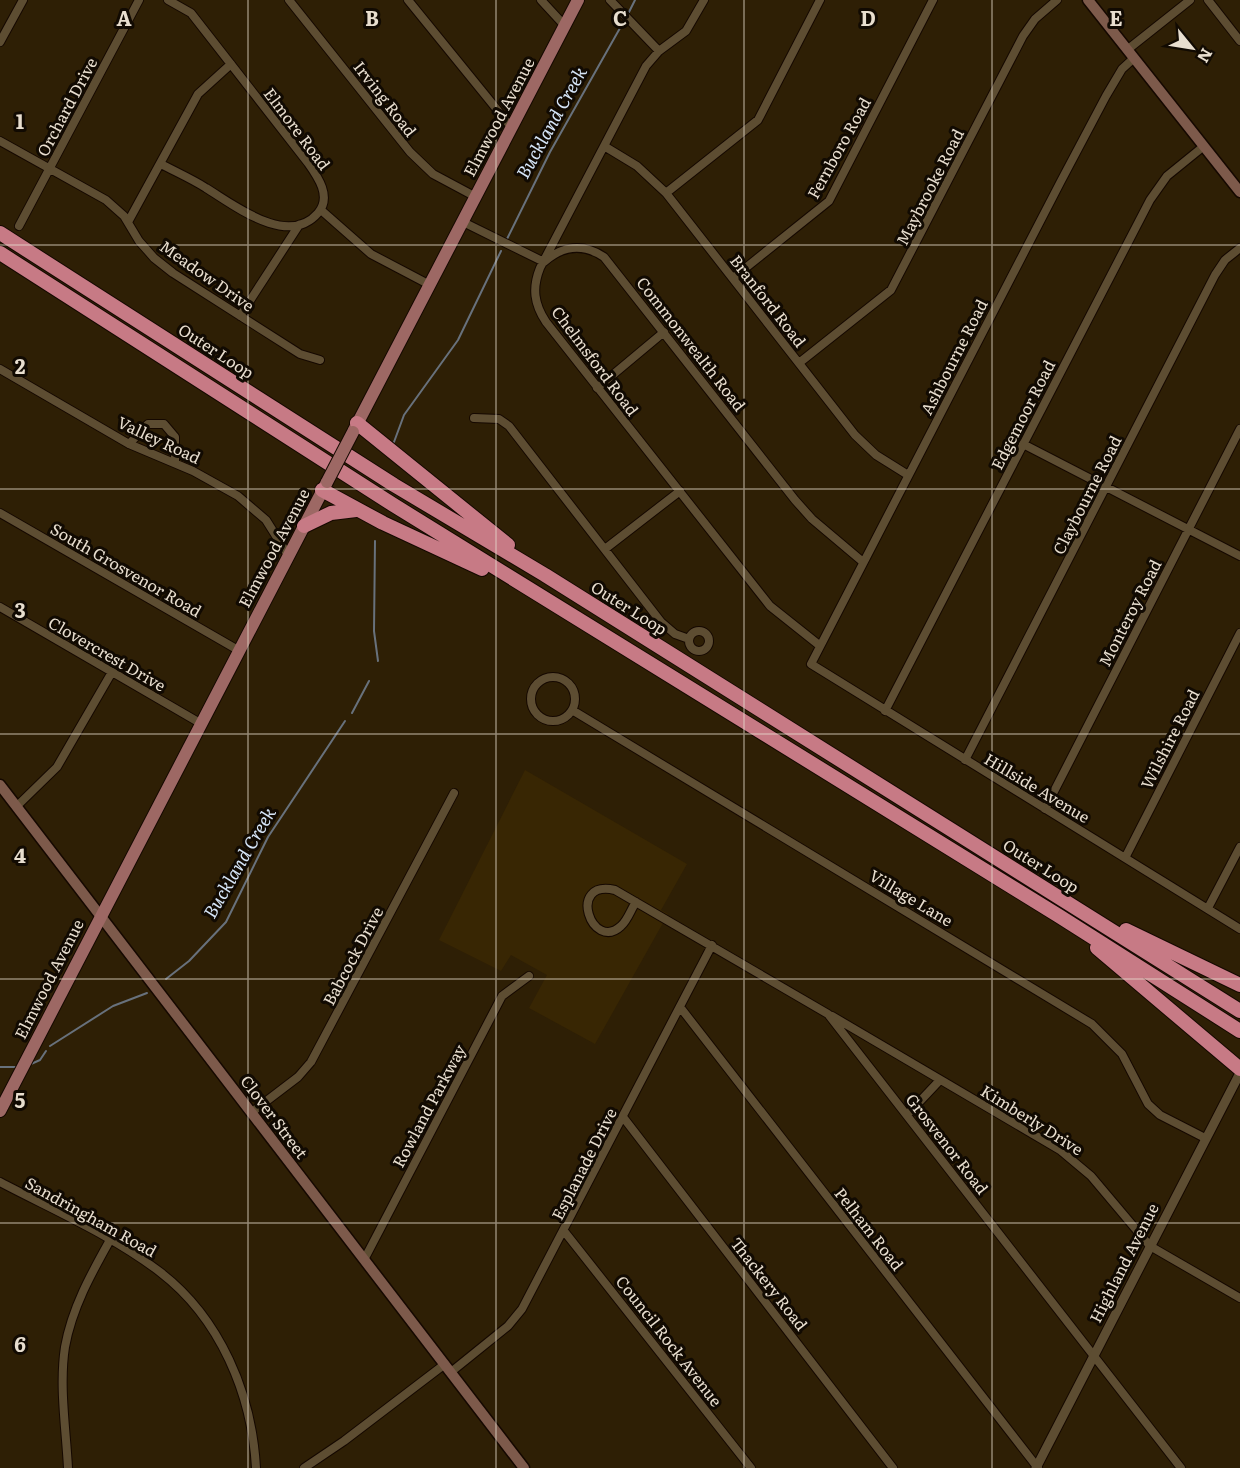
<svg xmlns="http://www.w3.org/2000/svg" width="1240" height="1468" viewBox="0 0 1240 1468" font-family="Literata,serif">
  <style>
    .built { fill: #382603 }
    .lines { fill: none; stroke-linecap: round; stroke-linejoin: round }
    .stream { stroke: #68717c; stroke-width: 2 }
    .minor-casing { stroke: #150800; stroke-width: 10 }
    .tertiary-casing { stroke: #150800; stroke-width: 11 }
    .secondary-casing { stroke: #150800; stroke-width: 13 }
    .primary-casing { stroke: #150800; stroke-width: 14 }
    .motorway-casing { stroke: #150800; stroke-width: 16 }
    .minor { stroke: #5d4d32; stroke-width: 8 }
    .tertiary { stroke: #5d4d32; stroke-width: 9 }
    .secondary { stroke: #7d5a4b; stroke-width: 10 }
    .primary { stroke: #9d6864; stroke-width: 12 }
    .motorway { stroke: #c77a85; stroke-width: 14 }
    .primary-bridge-casing { stroke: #150800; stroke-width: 14; stroke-linecap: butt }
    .primary-bridge { stroke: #9d6864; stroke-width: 12 }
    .grid { fill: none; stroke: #e8decf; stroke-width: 1.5; stroke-opacity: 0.55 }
    .labels { text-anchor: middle; stroke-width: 6; stroke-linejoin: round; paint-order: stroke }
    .street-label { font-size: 16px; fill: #e8decf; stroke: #110a02 }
    .water-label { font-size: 18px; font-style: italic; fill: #d6e5f7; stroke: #110a02 }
    .grid-label { font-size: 20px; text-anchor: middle; font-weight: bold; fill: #e8decf; stroke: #110a02; stroke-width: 6; stroke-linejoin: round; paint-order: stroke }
  </style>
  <rect width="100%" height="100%" fill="#2e1f05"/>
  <!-- built -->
  <path class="built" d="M 525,770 L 687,864 L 661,910 L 668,914 L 595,1044 L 529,1008 L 547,975 L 511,955 L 501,971 L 439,940 Z"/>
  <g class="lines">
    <!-- stream -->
    <path class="stream" d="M 629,12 L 635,0
      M 507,239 L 550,152 L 624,21
      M 394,442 L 404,415 L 458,340 L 501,251
      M 375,541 L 374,631 L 378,661
      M 352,713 L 369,681
      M 166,979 L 189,961 L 226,922 L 268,837 L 345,721
      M 50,1046 L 113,1006 L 147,993
      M 31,1064 L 40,1060 L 46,1051
      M 0,1067 L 18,1067"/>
    <!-- minor casing -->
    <g class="minor-casing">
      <path id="minor" d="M 289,0 L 410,152 L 433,174 L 476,197
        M 408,0 L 512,128
        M 541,0 L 565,26
        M 610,0 L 659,51
        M 704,0 L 686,31 L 659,51 L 646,66 L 540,268 C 532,288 534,304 546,322 L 770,606 L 819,645
        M 1208,0 L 1240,41
        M 0,42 L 23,0
        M 1127,50 L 1190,0
        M 1134,58 L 1122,69 L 1106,96 L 1061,181 L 811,664 L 1240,929
        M 0,141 L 106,200 L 124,216 L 139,241 L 154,258 L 173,273 L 300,354 L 320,360
        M 604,146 L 637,166 L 666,193 L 855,435 L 876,455 L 908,475
        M 161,164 C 176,172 192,179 206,188 C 234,205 288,248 318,213 C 332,197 318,177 308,163 L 191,13 L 168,0
        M 666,193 L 758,120 L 820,0
        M 321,210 L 371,254 L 430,285
        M 128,222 L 198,94 L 231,64
        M 463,222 L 544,262 C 562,246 583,243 604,257 L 795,500 L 812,519 L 863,562
        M 19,226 L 139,0
        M 733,278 L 829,201 L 933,0
        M 240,316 L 299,225
        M 799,363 L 891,290 L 1023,36 L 1035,19 L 1057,0
        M 0,369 L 129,444 L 193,471 L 238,496 L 266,520 L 288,555
        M 597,388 L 664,332
        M 474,418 L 499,419 L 509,426 L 661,622 L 675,634 L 689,639
        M 129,444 L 148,424 L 164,424 L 175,437 L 175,463
        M 1023,444 L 1240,556
        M 0,513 L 238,650
        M 605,549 L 680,491
        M 0,607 L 200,723
        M689 641a10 10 0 1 1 20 0a10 10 0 1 1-20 0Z
        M531 699a22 22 0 1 1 44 0a22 22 0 1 1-44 0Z
        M 572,710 L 1092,1024 L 1122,1054 L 1148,1104 L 1160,1115 L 1205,1138
        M 885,711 L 1150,200 L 1167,176 L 1204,146
        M 965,760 L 1215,275 L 1225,260 L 1240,248
        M 17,806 L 57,767 L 112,672
        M 1045,809 L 1240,429
        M 1125,858 L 1240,633
        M 636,902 C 631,909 628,920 621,926 C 592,953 566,879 615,890 L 828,1014 L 1181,1468
        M 1208,908 L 1240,847
        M 680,1007 L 1038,1468
        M 832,1016 L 1060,1150 L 1091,1176 L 1150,1246 L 1240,1298
        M 252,1112 L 298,1077 L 311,1062 L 454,793
        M 907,1115 L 940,1080
        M 623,1117 L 893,1468
        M 0,1182 C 53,1210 112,1235 160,1272 C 220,1318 252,1394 256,1468
        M 564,1231 L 751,1468
        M 365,1258 L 502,996 L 529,976
        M 451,1372 L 508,1326 L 522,1309 L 712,945
        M 68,1468 C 66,1429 59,1386 65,1347 C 72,1308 91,1274 110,1240
        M 304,1468 L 344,1441 L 445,1364"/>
    </g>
    <!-- tertiary casing -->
    <g class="tertiary-casing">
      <path id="tertiary" d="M 1036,1468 L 1240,1073"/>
    </g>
    <!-- secondary casing -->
    <g class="secondary-casing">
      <path id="secondary" d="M 1088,0 L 1240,192
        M 0,785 L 524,1468"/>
    </g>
    <!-- primary casing -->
    <g class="primary-casing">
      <path id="primary" d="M 354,430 L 578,0
        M 0,1111 L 327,482"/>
    </g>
    <!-- motorway casing -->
    <g class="motorway-casing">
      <path id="motorway" d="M 0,233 L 394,485 L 545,575 L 1240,1011
        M 0,253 L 392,504 L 1059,916 L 1240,1031
        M 357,423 L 508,545
        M 322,490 L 383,523 L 482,569
        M 304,526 L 331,513 L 356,510
        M 1126,930 L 1240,985
        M 1097,948 L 1240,1069"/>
    </g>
    <!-- minor -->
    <use href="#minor" class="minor"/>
    <!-- tertiary -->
    <use href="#tertiary" class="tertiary"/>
    <!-- secondary -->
    <use href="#secondary" class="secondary"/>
    <!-- primary -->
    <use href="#primary" class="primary"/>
    <!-- motorway -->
    <use href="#motorway" class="motorway"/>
    <!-- primary-bridge casing -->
    <g class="primary-bridge-casing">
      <path id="primary-bridge" d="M 327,482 L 353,432"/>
    </g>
    <!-- primary-bridge -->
    <use href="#primary-bridge" class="primary-bridge"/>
  </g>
  <!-- grid -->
  <path class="grid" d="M 248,0 L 248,1468M 496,0 L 496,1468M 744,0 L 744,1468M 992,0 L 992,1468M 0,245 L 1240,245M 0,489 L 1240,489M 0,734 L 1240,734M 0,979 L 1240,979M 0,1223 L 1240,1223"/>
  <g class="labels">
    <!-- street labels -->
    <g class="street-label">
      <text transform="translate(385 99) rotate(52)" y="6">Irving Road</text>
      <text transform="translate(67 107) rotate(-62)" y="6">Orchard Drive</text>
      <text transform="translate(499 117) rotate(-62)" y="6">Elmwood Avenue</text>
      <text transform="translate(297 129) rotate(53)" y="6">Elmore Road</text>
      <text transform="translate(839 148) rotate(-61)" y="6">Fernboro Road</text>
      <text transform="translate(930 187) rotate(-63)" y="6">Maybrooke Road</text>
      <text transform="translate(207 276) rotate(35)" y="6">Meadow Drive</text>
      <text transform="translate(768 301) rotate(52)" y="6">Branford Road</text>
      <text transform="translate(691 344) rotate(52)" y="6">Commonwealth Road</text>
      <text transform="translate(216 351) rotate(33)" y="6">Outer Loop</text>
      <text transform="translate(954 357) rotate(-63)" y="6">Ashbourne Road</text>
      <text transform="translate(595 361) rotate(53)" y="6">Chelmsford Road</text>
      <text transform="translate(1023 415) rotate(-63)" y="6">Edgemoor Road</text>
      <text transform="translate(159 440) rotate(25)" y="6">Valley Road</text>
      <text transform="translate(1087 495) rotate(-63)" y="6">Claybourne Road</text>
      <text transform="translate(274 548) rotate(-62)" y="6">Elmwood Avenue</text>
      <text transform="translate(126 570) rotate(30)" y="6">South Grosvenor Road</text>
      <text transform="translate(629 608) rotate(32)" y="6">Outer Loop</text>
      <text transform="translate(1130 613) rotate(-63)" y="6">Monteroy Road</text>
      <text transform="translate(107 654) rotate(30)" y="6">Clovercrest Drive</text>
      <text transform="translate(1170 739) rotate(-63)" y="6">Wilshire Road</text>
      <text transform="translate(1037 788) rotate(31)" y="6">Hillside Avenue</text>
      <text transform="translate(1041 866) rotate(32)" y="6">Outer Loop</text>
      <text transform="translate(911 898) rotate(31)" y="6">Village Lane</text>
      <text transform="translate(353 956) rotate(-62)" y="6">Babcock Drive</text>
      <text transform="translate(49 979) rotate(-63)" y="6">Elmwood Avenue</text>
      <text transform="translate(429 1106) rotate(-62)" y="6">Rowland Parkway</text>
      <text transform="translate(274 1117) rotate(53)" y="6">Clover Street</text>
      <text transform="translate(1032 1120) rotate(32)" y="6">Kimberly Drive</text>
      <text transform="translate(947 1144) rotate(52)" y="6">Grosvenor Road</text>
      <text transform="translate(584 1164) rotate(-63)" y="6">Esplanade Drive</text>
      <text transform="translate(91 1217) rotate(29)" y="6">Sandringham Road</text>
      <text transform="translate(869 1229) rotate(52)" y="6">Pelham Road</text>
      <text transform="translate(1124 1263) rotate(-63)" y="6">Highland Avenue</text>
      <text transform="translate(769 1284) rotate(52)" y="6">Thackery Road</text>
      <text transform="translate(669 1341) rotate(52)" y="6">Council Rock Avenue</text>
    </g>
    <!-- water labels -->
    <g class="water-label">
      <text transform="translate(552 123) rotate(-61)" y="6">Buckland Creek</text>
      <text transform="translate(240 863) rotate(-60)" y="6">Buckland Creek</text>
    </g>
  </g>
  <g class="grid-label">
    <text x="124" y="26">A</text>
    <text x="372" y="26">B</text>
    <text x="620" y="26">C</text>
    <text x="868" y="26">D</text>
    <text x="1116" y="26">E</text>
    <text x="20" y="129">1</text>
    <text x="20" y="374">2</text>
    <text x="20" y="618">3</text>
    <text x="20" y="863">4</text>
    <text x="20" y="1108">5</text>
    <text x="20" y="1352">6</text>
  </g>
  <!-- north arrow -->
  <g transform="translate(1192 48) rotate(120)" stroke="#110a02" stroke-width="4.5" paint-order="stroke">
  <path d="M0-4.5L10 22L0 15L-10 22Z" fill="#e8decf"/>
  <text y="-9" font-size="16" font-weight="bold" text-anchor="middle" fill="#e8decf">N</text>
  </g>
</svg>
